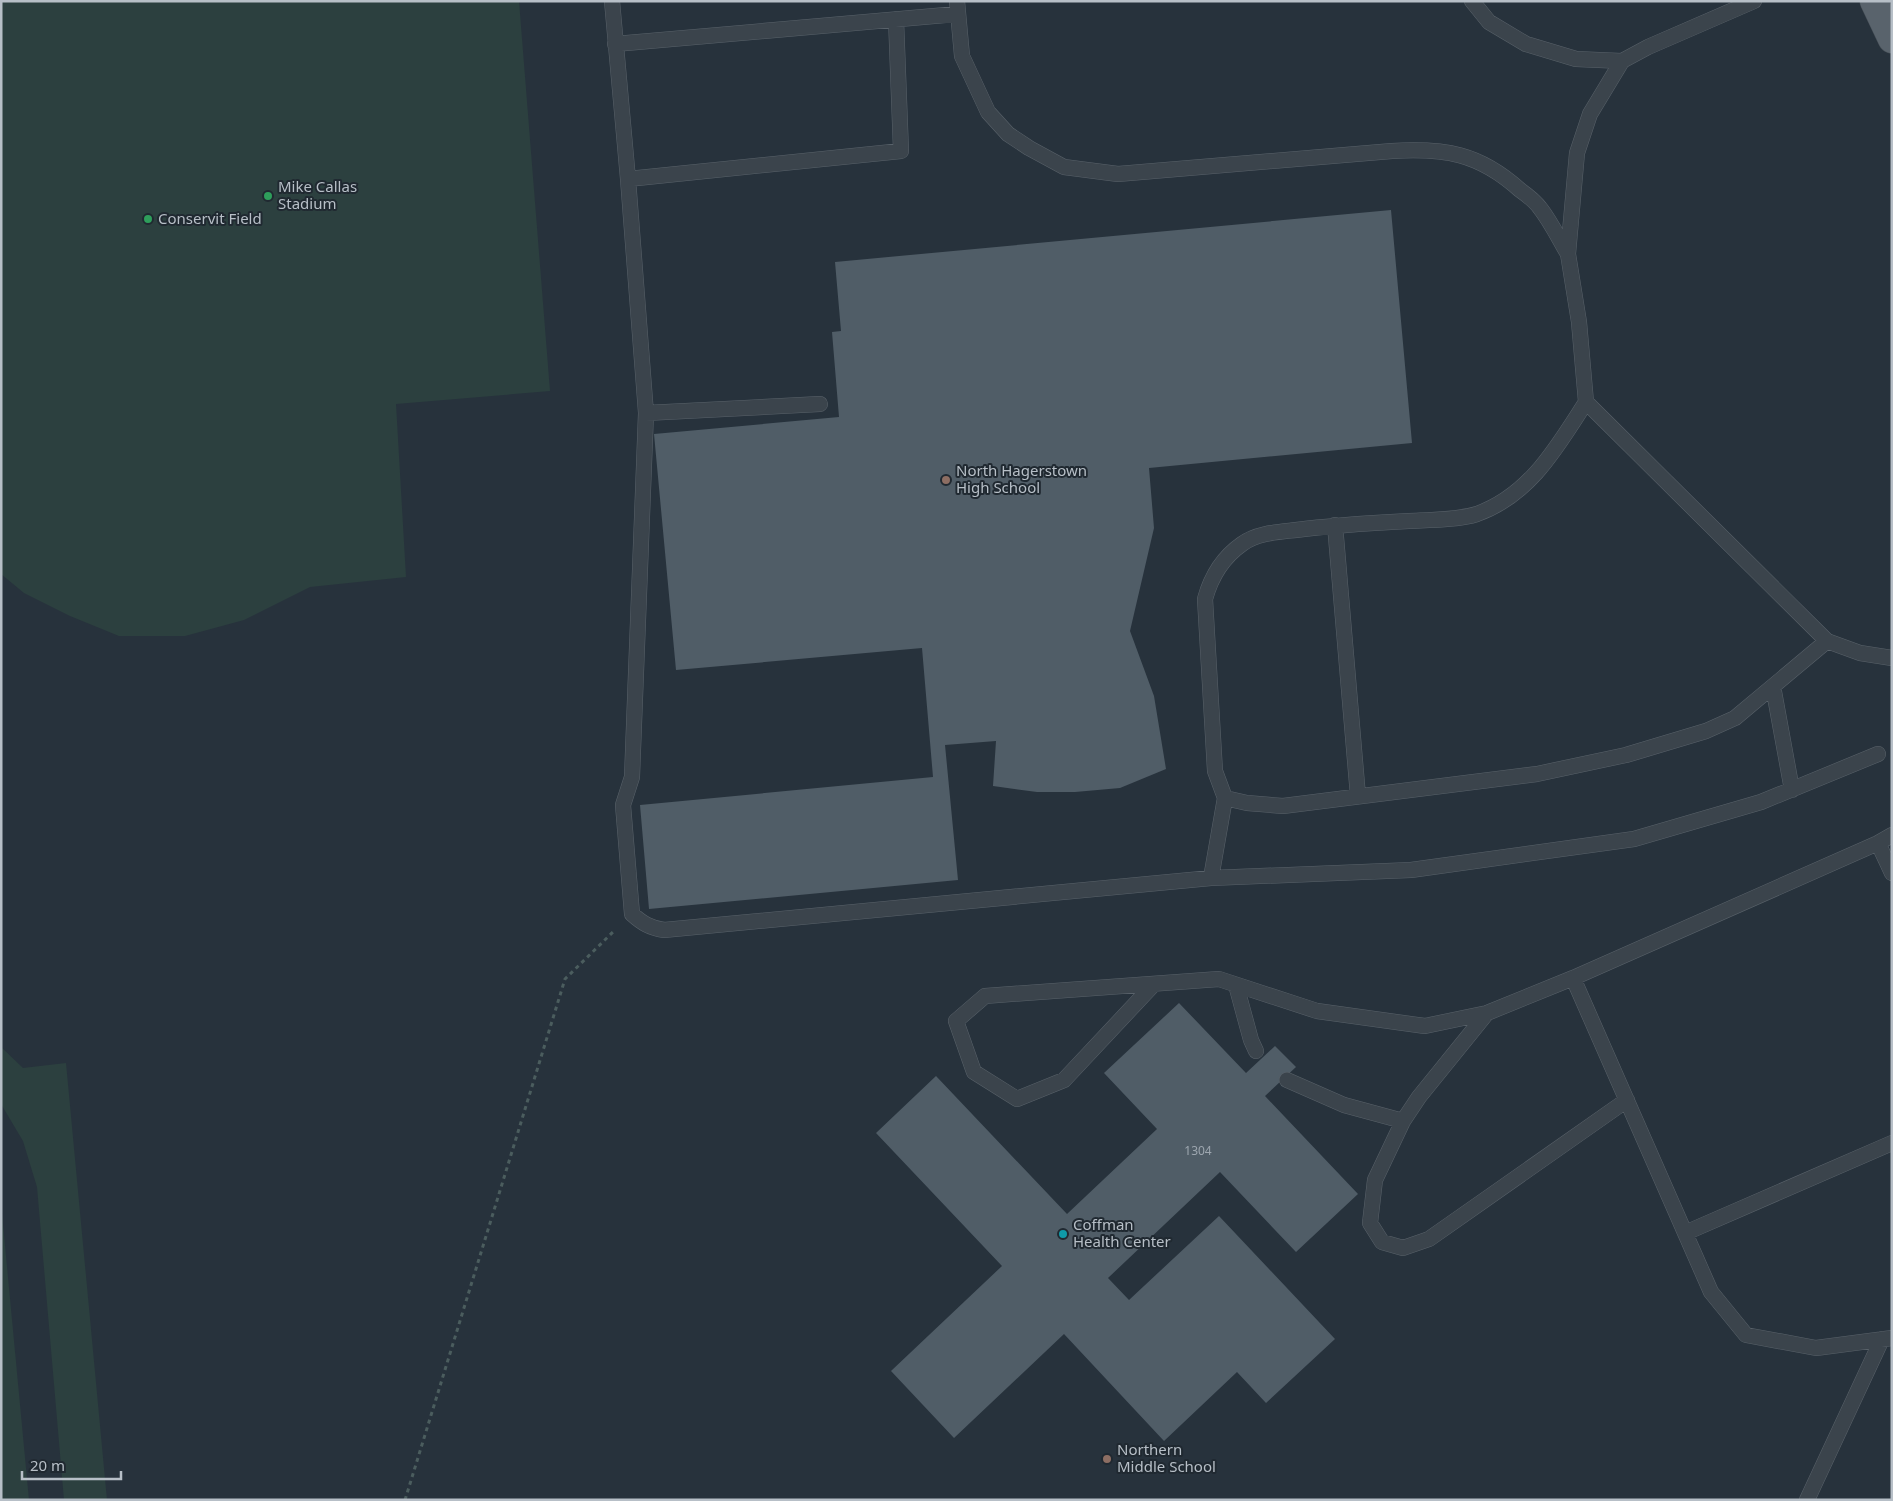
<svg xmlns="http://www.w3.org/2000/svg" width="1893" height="1501" viewBox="0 0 1893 1501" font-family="'Noto Sans',sans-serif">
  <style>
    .grass { fill: #2c403f }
    .building { fill: #505d67 }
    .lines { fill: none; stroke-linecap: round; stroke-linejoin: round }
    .service-casing { stroke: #59626a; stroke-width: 16 }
    .primary-casing { stroke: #444d55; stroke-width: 29 }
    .path { stroke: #4b5d5e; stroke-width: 3; stroke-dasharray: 4 4; stroke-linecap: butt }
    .service { stroke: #3b444c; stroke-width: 15 }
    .primary { stroke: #59636c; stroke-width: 28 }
    .leisure-dot { fill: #2e9e5b; stroke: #202931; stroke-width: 2 }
    .education-dot { fill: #8d6e63; stroke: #202931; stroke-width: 2 }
    .culture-dot { fill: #0f9aa8; stroke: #202931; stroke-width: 2 }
    .labels { text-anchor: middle; stroke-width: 4; stroke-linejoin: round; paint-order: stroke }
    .number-label { font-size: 12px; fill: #9da6af }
    .poi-label { font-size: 15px; fill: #b7bfc7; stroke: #202931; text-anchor: start }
  </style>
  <rect width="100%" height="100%" fill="#27323c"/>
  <!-- grass -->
  <path class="grass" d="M 1,1 L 519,1 L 550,391 L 396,404 L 406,577 L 310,587 L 244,620 L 185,636 L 119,636 L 70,616 L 24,593 L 1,574 Z
    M 1,1047 L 23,1068 L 66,1063 L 107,1500 L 64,1500 L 37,1187 L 23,1141 L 1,1104 Z
    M 1,1203 L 29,1500 L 1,1500 Z"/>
  <!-- building -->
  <path class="building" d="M 1391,210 L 1412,443 L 1149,468 L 1154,528 L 1130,631 L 1154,696 L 1166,769 L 1120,788 L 1075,792 L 1037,792 L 993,786 L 996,741 L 945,745 L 958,880 L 649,909 L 640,805 L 933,777 L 922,648 L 676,670 L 654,434 L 839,417 L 832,332 L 841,331 L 835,262 Z
    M 1179,1003 L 1246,1073 L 1275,1046 L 1296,1067 L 1265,1096 L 1358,1194 L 1296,1252 L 1220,1172 L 1108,1278 L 1129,1300 L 1219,1216 L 1335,1339 L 1266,1403 L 1237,1372 L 1164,1441 L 1064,1334 L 954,1438 L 891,1371 L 1002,1266 L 876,1133 L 936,1076 L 1067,1214 L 1157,1129 L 1104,1073 Z"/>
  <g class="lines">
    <!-- service casing -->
    <g class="service-casing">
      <path id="service" d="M 612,1 L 628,179 L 646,413 L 632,777 L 623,805 L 632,914 C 642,923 650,928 664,930 L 1211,878 L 1411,870 L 1634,839 L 1761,802 L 1878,754
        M 957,1 L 962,56 L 988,112 L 1008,134 L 1029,148 L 1064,167 L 1118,174 L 1392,151 C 1445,148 1479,153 1520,190 C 1527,195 1535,201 1540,208 C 1551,222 1559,239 1568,254
        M 1472,1 L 1489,22 L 1526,44 L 1576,59 L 1622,61
        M 1754,1 L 1648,47 L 1622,61 L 1590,114 L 1577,153 L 1568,254 L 1579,322 L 1586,402 L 1827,641 L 1860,653 L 1892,658
        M 615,44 L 957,14
        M 628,179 L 901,151 L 896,19
        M 1586,402 C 1557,447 1530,495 1477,514 C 1458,520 1430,520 1409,521 C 1371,523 1334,525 1296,530 C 1278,532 1257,533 1242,544 C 1222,558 1211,577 1205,599 L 1215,771 L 1225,798 L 1247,803 L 1283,806 L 1537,774 L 1626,755 L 1706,731 L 1735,718 L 1827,641
        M 646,413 L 820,404
        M 1335,525 L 1358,796
        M 1773,686 L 1792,790
        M 1878,843 L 1892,873
        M 1211,878 L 1225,798
        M 1573,978 L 1878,843 L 1892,835
        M 1154,984 L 1064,1080 L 1017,1099 L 974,1072 L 956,1021 L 985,996 L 1219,979 L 1317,1011 L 1425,1026 L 1487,1013 L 1573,978 L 1711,1292 L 1746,1335 L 1816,1348 L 1892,1338
        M 1236,985 L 1251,1040 L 1256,1051
        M 1487,1013 L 1419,1097 L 1403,1121 L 1375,1180 L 1370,1223 L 1382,1242 L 1403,1248 L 1429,1239 L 1627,1100
        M 1287,1080 L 1344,1105 L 1403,1121
        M 1685,1233 L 1892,1143
        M 1807,1500 L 1882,1339"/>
    </g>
    <!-- primary casing -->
    <g class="primary-casing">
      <path id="primary" d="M 1874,1 L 1892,39"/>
    </g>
    <!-- path -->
    <path class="path" d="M 405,1500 L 565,979 L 615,930"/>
    <!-- service -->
    <use href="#service" class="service"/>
    <!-- primary -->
    <use href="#primary" class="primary"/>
  </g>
  <!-- markers -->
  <g class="leisure-dot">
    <circle cx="268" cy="196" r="5"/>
    <circle cx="148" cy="219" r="5"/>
  </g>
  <g class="education-dot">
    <circle cx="946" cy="480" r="5"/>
    <circle cx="1107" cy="1459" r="5"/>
  </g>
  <circle class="culture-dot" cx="1063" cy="1234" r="5"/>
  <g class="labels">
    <!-- number labels -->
    <g class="number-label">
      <text x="1198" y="1155">1304</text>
    </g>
    <!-- poi labels -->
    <g class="poi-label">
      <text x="278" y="192">Mike Callas<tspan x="278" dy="17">Stadium</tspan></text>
      <text x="158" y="224">Conservit Field</text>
      <text x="956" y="476">North Hagerstown<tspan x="956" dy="17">High School</tspan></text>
      <text x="1073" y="1230">Coffman<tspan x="1073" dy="17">Health Center</tspan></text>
      <text x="1117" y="1455">Northern<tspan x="1117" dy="17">Middle School</tspan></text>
    </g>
  </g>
  <!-- border -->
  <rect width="1893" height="1501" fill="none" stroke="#b7bfc7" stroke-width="5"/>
  <!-- scale -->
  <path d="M22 1471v8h99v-8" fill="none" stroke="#b7bfc7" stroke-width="2.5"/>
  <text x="30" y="1471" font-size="15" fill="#b7bfc7" stroke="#202931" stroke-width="4" paint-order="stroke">20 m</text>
</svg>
